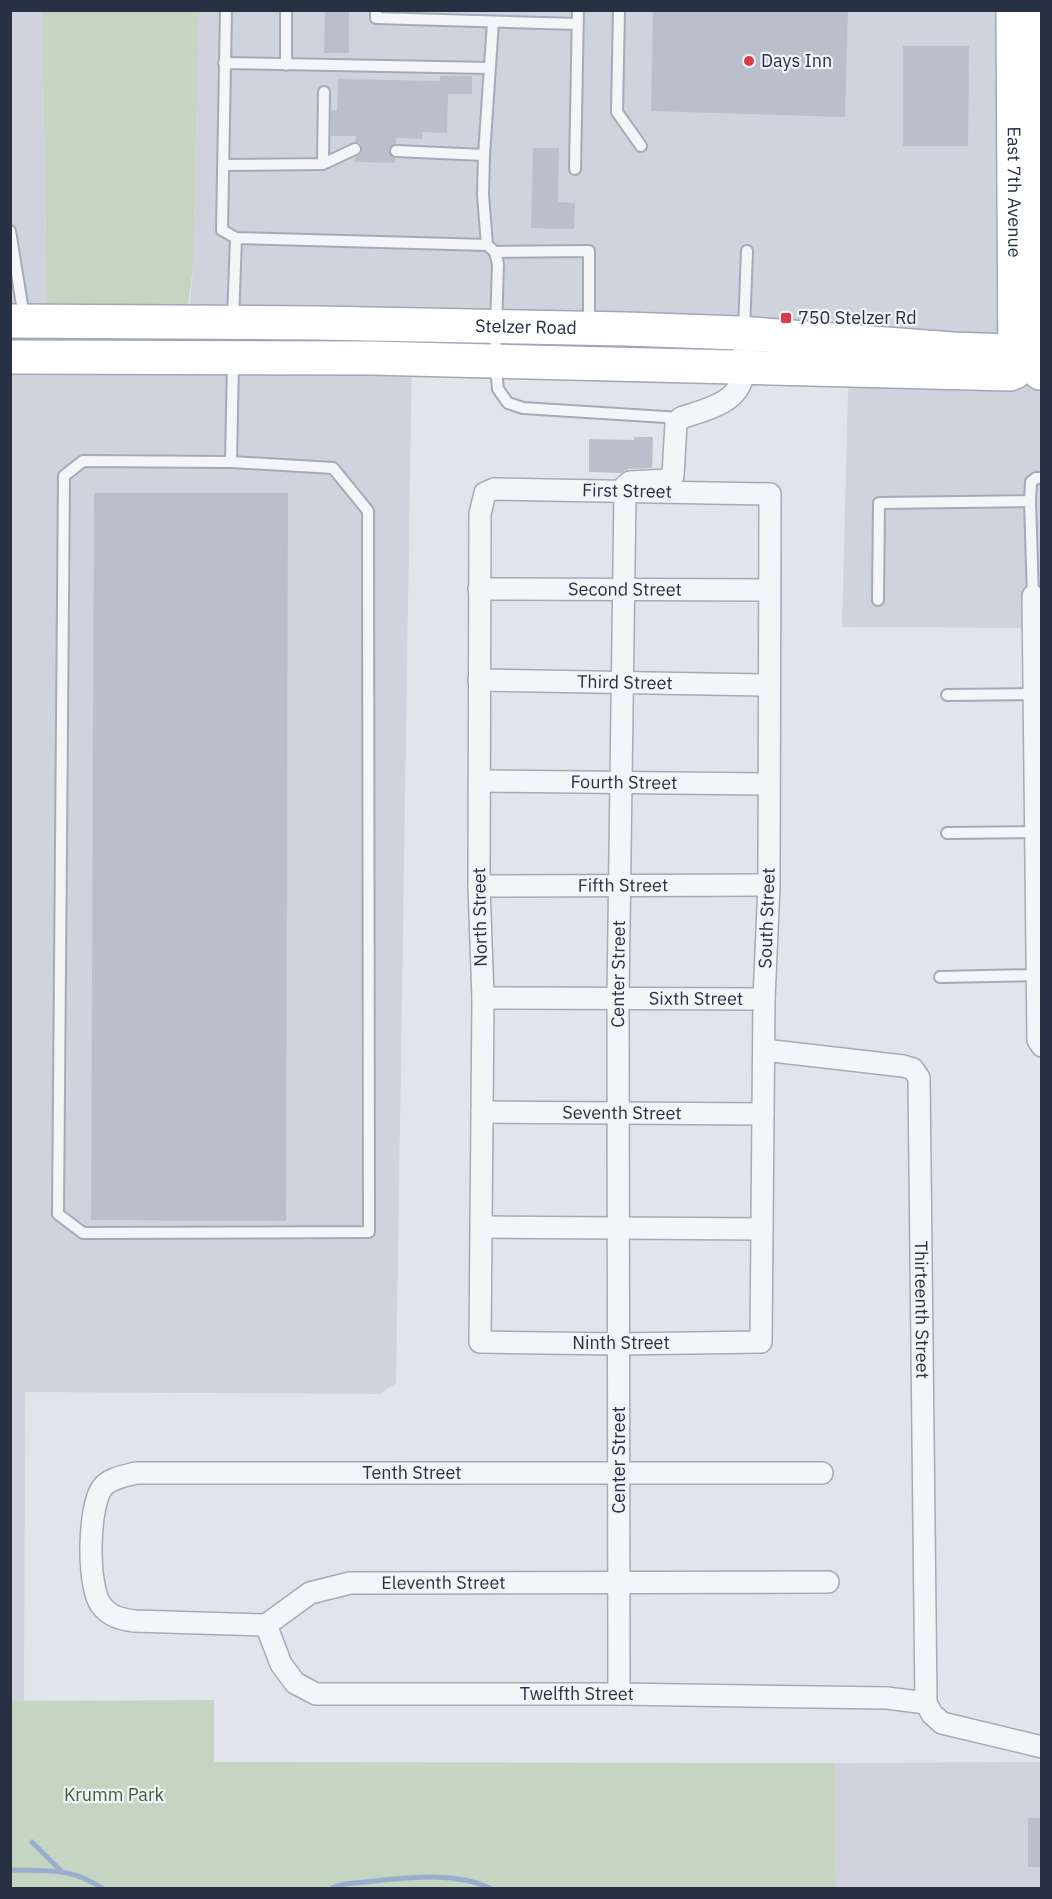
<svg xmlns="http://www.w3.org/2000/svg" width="1052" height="1899" viewBox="0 0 1052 1899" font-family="'IBM Plex Sans',sans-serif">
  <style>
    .built { fill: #cfd3dd }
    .green { fill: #c5d5c1 }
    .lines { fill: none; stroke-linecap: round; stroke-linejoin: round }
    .stream { stroke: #99aece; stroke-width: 5 }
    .building { fill: #bbbfcb }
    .lane-casing { stroke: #a6aab6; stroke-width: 14 }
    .street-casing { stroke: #a6aab6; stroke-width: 24 }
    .primary-casing { stroke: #9fa7b8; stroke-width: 36 }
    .lane { stroke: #f4f5f9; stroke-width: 10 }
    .street { stroke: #f4f5f9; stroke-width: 21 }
    .primary { stroke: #fff; stroke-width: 33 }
    .poi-dot { fill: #d93c47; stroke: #f1f3f8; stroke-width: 2 }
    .labels { text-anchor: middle; stroke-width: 4.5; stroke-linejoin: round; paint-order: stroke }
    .poi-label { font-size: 18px; fill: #283044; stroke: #f1f3f8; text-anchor: start }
    .street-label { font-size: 18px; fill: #283044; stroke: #f1f3f8 }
    .park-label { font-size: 18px; fill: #396134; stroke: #f1f3f8 }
  </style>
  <rect width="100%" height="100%" fill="#e1e4eb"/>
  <!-- built -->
  <path class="built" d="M 11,11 L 42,11 L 47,304 L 27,340 L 27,373 L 184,375 L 193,268 L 199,11 L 1041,11 L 1041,628 L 842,627 L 849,356 L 412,342 L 396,1383 L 380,1394 L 25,1392 L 24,1701 L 11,1701 Z
    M 1041,1762 L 1041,1888 L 836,1888 L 835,1763 Z"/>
  <!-- green -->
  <path class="green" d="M 42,11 L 199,11 L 193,268 L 188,305 L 47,304 Z
    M 214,1700 L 214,1762 L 835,1763 L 836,1888 L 11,1888 L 11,1701 Z"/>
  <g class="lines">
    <!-- stream -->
    <path class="stream" d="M 32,1842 L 61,1871
      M 10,1870 C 48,1871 70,1867 102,1888
      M 332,1888 C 344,1882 360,1883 374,1881 C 412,1877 454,1872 490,1888"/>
  </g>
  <!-- building -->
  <path class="building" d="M 325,10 L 349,10 L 349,53 L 324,53 Z
    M 653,10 L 848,10 L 845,117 L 651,111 Z
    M 903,46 L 969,46 L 968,146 L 903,146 Z
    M 440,76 L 472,76 L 472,94 L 448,94 L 447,133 L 422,132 L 422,139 L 396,138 L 396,144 L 390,147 L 389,151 L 392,157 L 395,158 L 395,163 L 355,162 L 355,157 L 361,154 L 362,149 L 360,143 L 355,142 L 356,136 L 331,136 L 331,110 L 337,110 L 338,79 L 440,81 Z
    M 533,148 L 559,148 L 558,202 L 575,203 L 574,229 L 531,228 Z
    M 634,437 L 653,437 L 652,468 L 629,469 L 621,473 L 589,472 L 589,439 L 634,440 Z
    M 94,493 L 288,493 L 286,1221 L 91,1220 Z
    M 1028,1818 L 1041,1818 L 1041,1867 L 1028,1867 Z"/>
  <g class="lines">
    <!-- lane casing -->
    <g class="lane-casing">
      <path id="lane" d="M 226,10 L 222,230 L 236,238
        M 376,10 L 376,18 L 577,24
        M 619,10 L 617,112 L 641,146
        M 224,63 L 489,68
        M 286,65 L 286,10
        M 396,151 L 484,155 L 483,195 L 487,245
        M 484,155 L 493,22
        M 323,164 L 324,92
        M 223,165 L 323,164 L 355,149
        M 575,169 L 578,10
        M 10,231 L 24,317
        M 495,252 L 589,251 L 589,325
        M 233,320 L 236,238 L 487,245 L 495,252 L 498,264 L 495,361 L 498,389 L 508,403 L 523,408 L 681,418
        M 744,330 L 747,251
        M 231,462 L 83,461 L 64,476 L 58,1214 L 83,1233 L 369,1232 L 368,511 L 333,468 L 231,462 L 233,360
        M 1030,501 L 1031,482 L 1036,478 L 1042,478
        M 878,600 L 879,503 L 1030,501 L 1033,596 L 1035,596
        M 947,695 L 1034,694
        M 947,833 L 1035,832
        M 940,977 L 1036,975"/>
    </g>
    <!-- street casing -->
    <g class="street-casing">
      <g id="street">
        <path d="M 494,489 L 770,494 L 769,885 L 764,999 L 761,1342 L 619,1344 L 480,1342 L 483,998 L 479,886 L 480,514 L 485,493 Z"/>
        <path id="s1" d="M 479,589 L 769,590"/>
        <path d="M 1033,596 L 1038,1040 L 1042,1046"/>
        <path id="s2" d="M 479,680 L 769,685"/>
        <path id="s3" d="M 480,781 L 768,784"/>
        <path id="s4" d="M 479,886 L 769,885"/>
        <path id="s5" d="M 483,998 L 764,999"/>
        <path id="s6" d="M 764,1050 L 903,1066 L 913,1069 L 919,1078 L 926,1703 L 932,1714 L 942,1723 L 1042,1747"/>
        <path id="s7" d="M 482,1112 L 763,1114"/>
        <path d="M 482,1227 L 762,1229"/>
        <path id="s8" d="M 822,1473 L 136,1473 C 125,1476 109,1478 102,1488 C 88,1508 87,1586 101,1605 C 110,1617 121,1619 134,1621 L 266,1625 L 310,1593 L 350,1583 L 828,1582"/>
        <path id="s9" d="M 266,1625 L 281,1664 L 295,1683 L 316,1694 L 619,1694 L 887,1698 L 926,1703"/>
        <path id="s10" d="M 619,1694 L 618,998 L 625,491 L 625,486 L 630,482 L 668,480 L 673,476 L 676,423 L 681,418 C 704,410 738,404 743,375 C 745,362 743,347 744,333"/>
      </g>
    </g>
    <!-- primary casing -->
    <g class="primary-casing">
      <g id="primary">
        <path id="s11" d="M 1013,10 L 1015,372"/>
        <path d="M 1038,10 L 1040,373"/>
        <path id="s12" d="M 10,321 L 318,323 L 626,329 L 739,333 L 953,349 L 1042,352"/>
        <path d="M 10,357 L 371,358 L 1010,374"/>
      </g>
    </g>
    <!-- lane -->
    <use href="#lane" class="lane"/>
    <!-- street -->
    <use href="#street" class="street"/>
    <!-- primary -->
    <use href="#primary" class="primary"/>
  </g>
  <!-- markers -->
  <g class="poi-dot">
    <circle cx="749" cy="61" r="6"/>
    <rect x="780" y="312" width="12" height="12" rx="3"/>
  </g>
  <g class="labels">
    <!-- poi labels -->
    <g class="poi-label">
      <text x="761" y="67">Days Inn</text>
      <text x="798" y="324">750 Stelzer Rd</text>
    </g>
    <!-- street labels -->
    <g class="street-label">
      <text dy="6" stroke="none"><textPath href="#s11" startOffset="182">East 7th Avenue</textPath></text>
      <text dy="6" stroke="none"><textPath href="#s12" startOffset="516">Stelzer Road</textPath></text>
      <text transform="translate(627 491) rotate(1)" y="6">First Street</text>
      <text dy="6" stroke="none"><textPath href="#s1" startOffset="146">Second Street</textPath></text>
      <text dy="6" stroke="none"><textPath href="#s2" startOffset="146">Third Street</textPath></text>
      <text dy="6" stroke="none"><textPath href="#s3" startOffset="144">Fourth Street</textPath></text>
      <text dy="6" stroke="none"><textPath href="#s4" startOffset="144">Fifth Street</textPath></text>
      <text transform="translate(480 917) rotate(-91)" y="6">North Street</text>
      <text transform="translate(767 918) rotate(-88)" y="6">South Street</text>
      <text dy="6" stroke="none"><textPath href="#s10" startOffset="720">Center Street</textPath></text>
      <text dy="6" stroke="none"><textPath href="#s5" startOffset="213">Sixth Street</textPath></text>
      <text dy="6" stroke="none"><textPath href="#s7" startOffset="140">Seventh Street</textPath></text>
      <text dy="6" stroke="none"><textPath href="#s6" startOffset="393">Thirteenth Street</textPath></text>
      <text x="621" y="1349">Ninth Street</text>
      <text transform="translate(619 1460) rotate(-90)" y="6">Center Street</text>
      <text x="412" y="1479">Tenth Street</text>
      <text dy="6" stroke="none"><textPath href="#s8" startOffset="1203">Eleventh Street</textPath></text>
      <text dy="6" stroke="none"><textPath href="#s9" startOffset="350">Twelfth Street</textPath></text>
    </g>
    <!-- park labels -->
    <g class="park-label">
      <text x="114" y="1801">Krumm Park</text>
    </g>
  </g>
  <!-- border -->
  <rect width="1052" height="1899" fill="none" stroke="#283044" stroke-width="24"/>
</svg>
